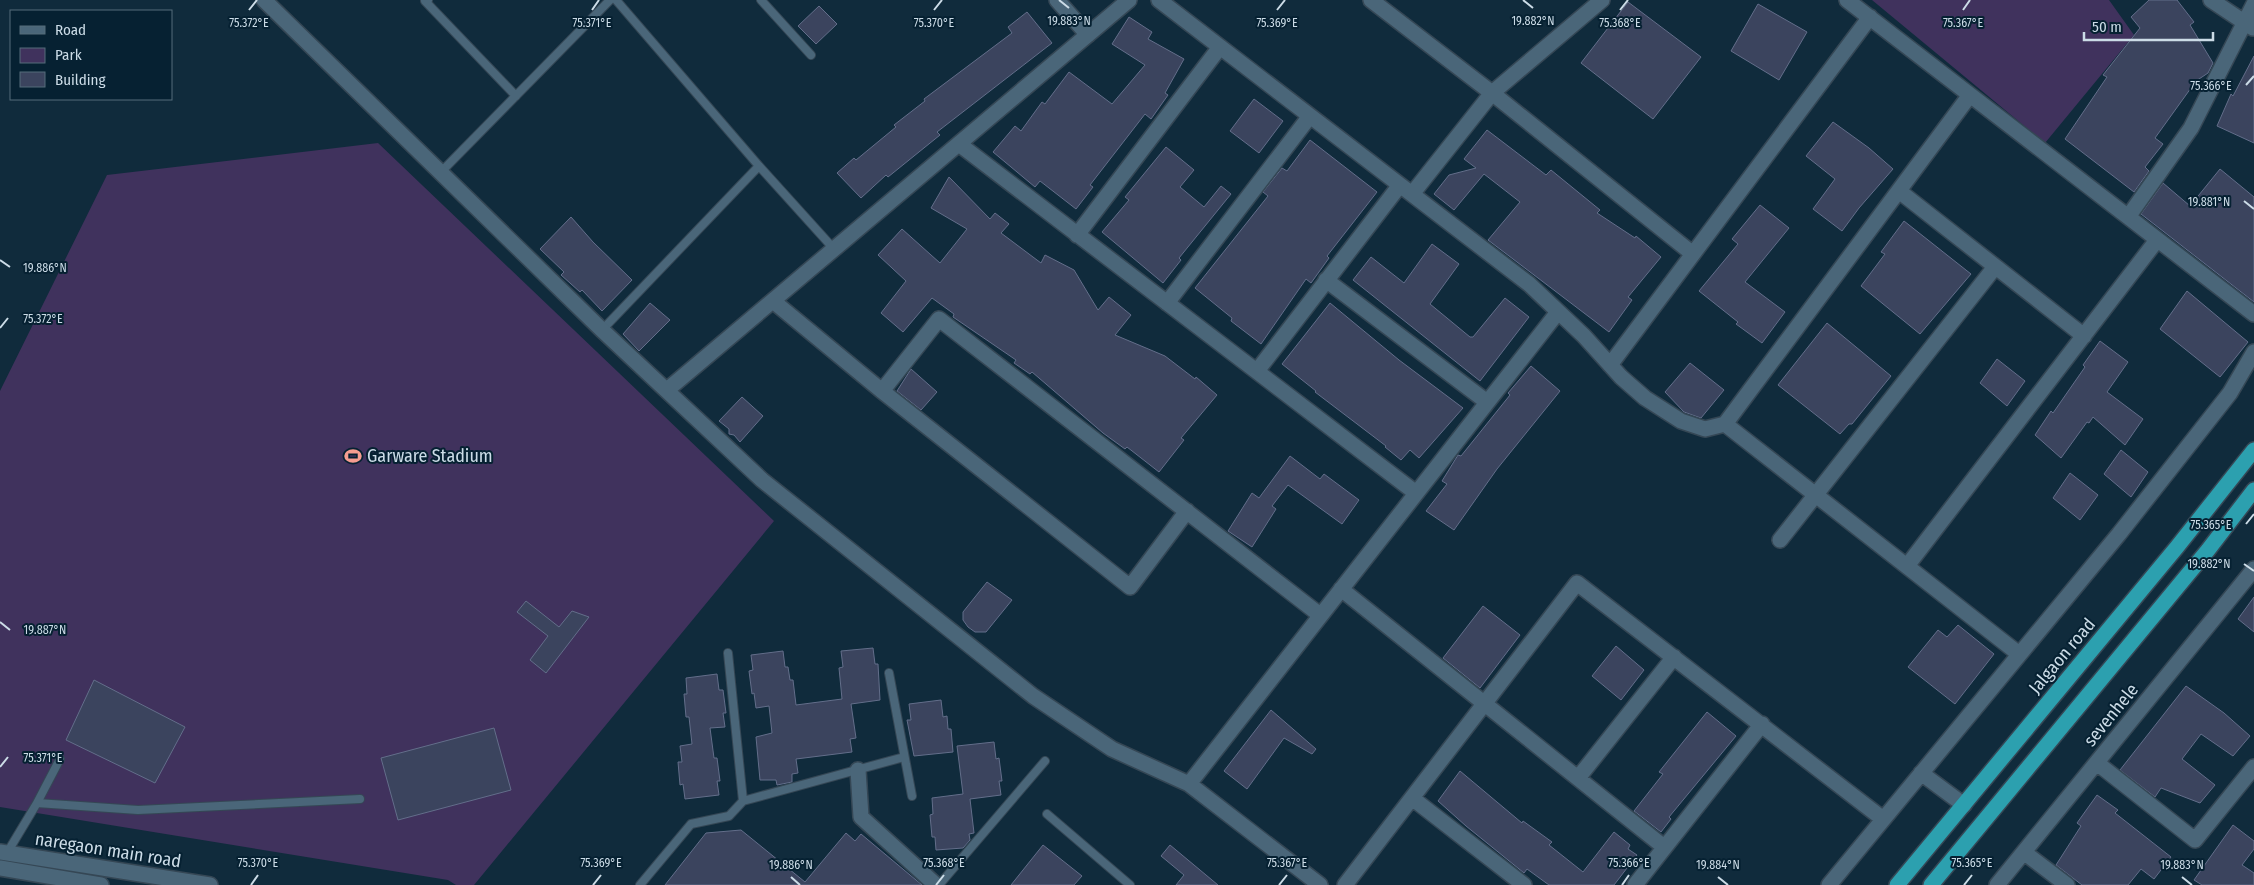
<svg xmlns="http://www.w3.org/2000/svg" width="2254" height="885" viewBox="0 0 2254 885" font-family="'Fira Sans Condensed',sans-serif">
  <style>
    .green { fill: #40325d }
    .building { fill: #3b445e; stroke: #636e8a }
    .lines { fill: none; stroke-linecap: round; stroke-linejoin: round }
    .lane-casing { stroke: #354755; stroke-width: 10 }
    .street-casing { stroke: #354755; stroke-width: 18 }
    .secondary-casing { stroke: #354755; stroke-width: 18 }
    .highway-casing { stroke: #354755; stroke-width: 18 }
    .lane { stroke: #4a6679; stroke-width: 8 }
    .street { stroke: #4a6679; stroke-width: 15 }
    .secondary { stroke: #4a6679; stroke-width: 15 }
    .highway { stroke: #2ca0af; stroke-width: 15 }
    .ticks { fill: none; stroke: #ccdce7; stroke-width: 2 }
    .labels { text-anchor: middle; stroke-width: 4; stroke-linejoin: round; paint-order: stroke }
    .poi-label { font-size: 18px; fill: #ccdce7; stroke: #062132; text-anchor: start }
    .street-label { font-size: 18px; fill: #ccdce7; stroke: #062132 }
    .ticks-label { font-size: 12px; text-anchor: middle; fill: #ccdce7; stroke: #062132; stroke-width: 4; stroke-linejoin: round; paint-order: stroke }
  </style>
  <rect width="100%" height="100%" fill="#102b3c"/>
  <!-- green -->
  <path class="green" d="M 1872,0 L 2109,0 L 2134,35 L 2045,143 Z
    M 378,143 L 774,521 L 474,885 L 456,885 L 448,880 L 0,807 L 0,391 L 107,175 Z"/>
  <!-- building -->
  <path class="building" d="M 2149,0 L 2177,0 L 2194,22 L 2190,25 L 2213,63 L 2208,73 L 2196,81 L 2155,138 L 2163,144 L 2145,167 L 2149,171 L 2134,192 L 2065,139 L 2107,77 L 2103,75 L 2140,28 L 2131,17 Z
    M 1628,2 L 1701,57 L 1653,119 L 1581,63 Z
    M 1758,4 L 1807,32 L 1779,80 L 1731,51 Z
    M 819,6 L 837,24 L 816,44 L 798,26 Z
    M 1027,12 L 1052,43 L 937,132 L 940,135 L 888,177 L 886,175 L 861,198 L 837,173 L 854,158 L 856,160 L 896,127 L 894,125 L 925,101 L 924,99 L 1012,33 L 1008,27 Z
    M 1129,17 L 1152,32 L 1148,39 L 1184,59 L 1165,93 L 1168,95 L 1151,119 L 1145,114 L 1090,185 L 1093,187 L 1076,209 L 1040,181 L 1035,187 L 993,152 L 1015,126 L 1021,131 L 1042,102 L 1045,104 L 1069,72 L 1112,104 L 1145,65 L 1112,44 Z
    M 2254,56 L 2254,143 L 2217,126 L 2231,94 L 2233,96 Z
    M 1254,99 L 1283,121 L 1259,153 L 1230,131 Z
    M 1833,122 L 1869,148 L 1893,169 L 1859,208 L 1842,231 L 1813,209 L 1835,179 L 1806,156 Z
    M 1487,130 L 1546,175 L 1551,170 L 1600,210 L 1597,213 L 1635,238 L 1636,236 L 1661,257 L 1628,297 L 1632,300 L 1609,332 L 1488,240 L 1520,202 L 1484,174 L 1454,210 L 1434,194 L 1449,175 L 1476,168 L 1464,159 Z
    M 1310,140 L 1377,192 L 1327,256 L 1329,258 L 1311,283 L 1306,279 L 1261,344 L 1231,321 L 1232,318 L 1195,288 L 1268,196 L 1263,192 L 1282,168 L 1287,171 Z
    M 1166,147 L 1194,170 L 1180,187 L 1204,207 L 1221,186 L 1231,194 L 1179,258 L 1181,260 L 1163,283 L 1102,232 L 1129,200 L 1125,197 Z
    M 2220,169 L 2254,197 L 2254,302 L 2141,214 L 2163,183 L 2190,206 Z
    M 949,177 L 990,219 L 995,213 L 1009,224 L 1001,233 L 1041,263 L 1045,255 L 1074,270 L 1098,310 L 1109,297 L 1131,315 L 1115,335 L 1165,356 L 1195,379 L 1196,377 L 1217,395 L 1181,438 L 1184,440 L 1159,472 L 1127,447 L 1125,449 L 1103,433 L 1032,372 L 1030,374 L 1014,363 L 1016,360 L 953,317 L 954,314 L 932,298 L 903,332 L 881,313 L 906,281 L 878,255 L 902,229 L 940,263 L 967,229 L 931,208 Z
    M 1760,205 L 1789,228 L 1745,282 L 1785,312 L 1762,343 L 1736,324 L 1738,322 L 1699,291 L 1738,244 L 1732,239 Z
    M 571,217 L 593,242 L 632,280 L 602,311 L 582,290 L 580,292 L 561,275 L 564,272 L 540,249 Z
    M 1904,221 L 1971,274 L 1920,334 L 1861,286 L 1885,254 L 1881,252 Z
    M 1432,244 L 1459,264 L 1430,304 L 1470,337 L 1473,337 L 1505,298 L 1529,317 L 1480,381 L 1353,280 L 1371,257 L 1404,283 Z
    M 2187,291 L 2248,342 L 2220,377 L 2160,329 Z
    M 650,303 L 670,320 L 639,351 L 623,334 Z
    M 1330,303 L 1399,360 L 1463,408 L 1419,458 L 1410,450 L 1401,460 L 1385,447 L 1386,446 L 1315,392 L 1316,391 L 1282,364 Z
    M 1827,323 L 1891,376 L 1852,424 L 1849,424 L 1840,434 L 1778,385 Z
    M 2100,341 L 2128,362 L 2107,392 L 2143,419 L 2125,445 L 2093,417 L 2089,423 L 2087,422 L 2061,458 L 2035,435 L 2051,411 L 2053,413 L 2085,367 L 2083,365 Z
    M 1997,359 L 2025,381 L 2007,406 L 1980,383 Z
    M 1690,363 L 1724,390 L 1701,418 L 1684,412 L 1665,392 Z
    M 1531,366 L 1560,391 L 1497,469 L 1454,530 L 1426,511 L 1447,484 L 1442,481 L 1458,455 L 1461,456 L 1510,395 L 1508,393 Z
    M 911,369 L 937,392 L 921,410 L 897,391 Z
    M 742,397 L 763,416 L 740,442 L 734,435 L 729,434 L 729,429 L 719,421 Z
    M 2121,450 L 2148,472 L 2131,497 L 2104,474 Z
    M 1290,456 L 1320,479 L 1324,474 L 1359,500 L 1342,524 L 1288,485 L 1272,506 L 1276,509 L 1252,547 L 1228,531 L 1252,493 L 1259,498 Z
    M 2070,473 L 2098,495 L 2080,520 L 2053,498 Z
    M 987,582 L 1012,600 L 986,632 L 975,632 L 968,627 L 963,620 L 963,612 Z
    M 2254,597 L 2254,632 L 2238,619 Z
    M 526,601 L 559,627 L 572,611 L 589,617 L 546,673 L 530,660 L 548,636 L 517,612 Z
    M 1483,606 L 1520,635 L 1480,688 L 1443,658 Z
    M 1958,625 L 1994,654 L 1955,704 L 1908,667 L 1938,630 L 1947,637 Z
    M 1616,646 L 1644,670 L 1621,700 L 1592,676 Z
    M 873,648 L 875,664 L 878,664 L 880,700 L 851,704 L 856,738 L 850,739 L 852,752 L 796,759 L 798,773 L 792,774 L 792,782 L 777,785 L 776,780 L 760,780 L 756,737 L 772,733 L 769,706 L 756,708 L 754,693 L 752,694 L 749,671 L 753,670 L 751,655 L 783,651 L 785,667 L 788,667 L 790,680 L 793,680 L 796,705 L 842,699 L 839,668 L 843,667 L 841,651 Z
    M 717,674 L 719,690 L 723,690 L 726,713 L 723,713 L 725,727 L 710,728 L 714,758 L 717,758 L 720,781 L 717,781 L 719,795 L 685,799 L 683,784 L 680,785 L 678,762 L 682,762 L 680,746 L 692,744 L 689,717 L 686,717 L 684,694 L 687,694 L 686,678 Z
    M 94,680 L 185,727 L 155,783 L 66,740 Z
    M 2186,686 L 2224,713 L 2250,736 L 2233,756 L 2201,734 L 2182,759 L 2215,785 L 2200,803 L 2161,788 L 2155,797 L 2120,770 Z
    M 941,700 L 943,717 L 947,716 L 948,729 L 951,729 L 953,752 L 914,756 L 907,720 L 911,720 L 909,704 Z
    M 1271,710 L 1316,749 L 1312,754 L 1284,738 L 1247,789 L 1224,771 Z
    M 1707,712 L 1736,736 L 1669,817 L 1671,819 L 1661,832 L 1634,811 L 1663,774 L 1659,772 Z
    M 494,728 L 511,790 L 398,820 L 381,758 Z
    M 994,742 L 996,759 L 999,758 L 1002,781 L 999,781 L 1001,795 L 970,799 L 974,833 L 969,834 L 970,840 L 963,848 L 936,850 L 935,837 L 932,837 L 930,815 L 933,814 L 932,798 L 963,794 L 957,746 Z
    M 1460,771 L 1522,823 L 1523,821 L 1552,842 L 1549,845 L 1583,872 L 1614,832 L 1630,845 L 1628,849 L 1637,855 L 1614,885 L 1549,885 L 1527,869 L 1524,873 L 1466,826 L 1438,801 Z
    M 2097,795 L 2118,810 L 2115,813 L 2171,857 L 2154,879 L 2141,869 L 2128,885 L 2082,885 L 2056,865 L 2081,826 L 2077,823 Z
    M 2233,825 L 2254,841 L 2254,849 L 2242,865 L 2254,873 L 2254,885 L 2202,885 L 2194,880 Z
    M 741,830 L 805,882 L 846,833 L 855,841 L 861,834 L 922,885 L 665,885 L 706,833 Z
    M 1043,845 L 1082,876 L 1074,885 L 1011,885 Z
    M 1170,845 L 1218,885 L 1176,885 L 1184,875 L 1161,856 Z"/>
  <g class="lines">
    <!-- lane casing -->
    <g class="lane-casing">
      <path id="lane" d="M 428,0 L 425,1 L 516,96
        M 616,0 L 759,166 L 834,249
        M 761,0 L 811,55
        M 441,172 L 610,0
        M 602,330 L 759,166
        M 728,653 L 743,801
        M 889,673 L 912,796
        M 37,803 L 60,759
        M 1047,814 L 1130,885
        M 7,853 L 37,803 L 138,810 L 360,799
        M 640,885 L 691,824 L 729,816 L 743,801 L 904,757
        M 939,885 L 1045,761"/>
    </g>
    <!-- street casing -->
    <g class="street-casing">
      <path id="street" d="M 264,0 L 602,330 L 762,480 L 1033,696 L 1112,749 L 1189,784 L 1320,885
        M 1057,0 L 1088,35
        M 1159,0 L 1529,284 L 1584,336 L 1621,377 L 1645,398 L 1681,421 L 1705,429 L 1725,424 L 2019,654
        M 1371,0 L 1492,93 L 1693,254
        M 1847,0 L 2254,314
        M 2211,0 L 2253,28
        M 959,144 L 1416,493
        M 1899,191 L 2084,336
        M 1412,194 L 1492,93 L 1602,0
        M 2128,217 L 2191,128 L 2254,4
        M 1077,235 L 1220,47
        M 1326,280 L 1487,402
        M 773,301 L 882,391 L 1130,587 L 1187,511
        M 1167,303 L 1310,116
        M 1610,365 L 1870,17
        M 1257,371 L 1400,185
        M 667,390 L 1129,0
        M 882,391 L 939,319 L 1320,615
        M 1725,424 L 1970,95
        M 1780,540 L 1995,267
        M 1907,566 L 2157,240
        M 1341,589 L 1664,847
        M 2097,763 L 2195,840 L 2254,767
        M 858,770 L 861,817 L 936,885
        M 1921,773 L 1964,805
        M 1578,778 L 1674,657
        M 1189,784 L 1558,312
        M 1412,798 L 1524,885
        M 2025,853 L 2067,885
        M 1345,885 L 1577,583 L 1883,819
        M 1635,885 L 1762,724
        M 1829,885 L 2119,534 L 2230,393 L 2254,352
        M 1997,885 L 2254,569"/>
    </g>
    <!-- secondary casing -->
    <g class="secondary-casing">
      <path id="secondary" d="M 0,852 L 210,885
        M 0,868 L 101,885"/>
    </g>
    <!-- highway casing -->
    <g class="highway-casing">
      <path id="highway" d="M 1897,885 L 2177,547 L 2254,450
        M 1931,885 L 2208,550 L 2254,490"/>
    </g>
    <!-- lane -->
    <use href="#lane" class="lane"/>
    <!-- street -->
    <use href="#street" class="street"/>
    <!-- secondary -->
    <use href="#secondary" class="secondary"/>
    <!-- highway -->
    <use href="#highway" class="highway"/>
  </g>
  <!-- ticks -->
  <path class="ticks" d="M 1059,0 L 1069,8M 1523,0 L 1533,8M 249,10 L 257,0M 592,10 L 599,0M 934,10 L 942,0M 1277,10 L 1285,0M 1620,10 L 1628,0M 1963,10 L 1970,0M 2246,85 L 2254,76M 2244,201 L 2254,209M 0,260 L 10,267M 0,328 L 8,318M 2246,524 L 2254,514M 2244,564 L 2254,571M 0,622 L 10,630M 0,767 L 8,757M 791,877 L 800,885M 1718,877 L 1728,885M 2182,877 L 2192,885M 251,885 L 258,875M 593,885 L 601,875M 936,885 L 944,875M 1279,885 L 1287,875M 1622,885 L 1629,875M 1964,885 L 1972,875"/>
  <!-- icons -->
  <defs>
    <g id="stadium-bare" transform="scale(1.35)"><path d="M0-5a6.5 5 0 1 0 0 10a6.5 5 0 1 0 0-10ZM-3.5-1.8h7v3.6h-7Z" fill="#f59c90" stroke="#062132" stroke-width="2.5" paint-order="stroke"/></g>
  </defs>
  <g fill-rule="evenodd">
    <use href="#stadium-bare" x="353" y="456"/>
  </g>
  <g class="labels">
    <!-- poi labels -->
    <g class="poi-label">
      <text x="367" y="462">Garware Stadium</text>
    </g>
    <!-- street labels -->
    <g class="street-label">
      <text transform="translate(2062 656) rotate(-50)" y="6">Jalgaon road</text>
      <text transform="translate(2111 715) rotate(-51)" y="6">sevenhele</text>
      <text transform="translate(108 850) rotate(9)" y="6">naregaon main road</text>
    </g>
  </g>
  <g class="ticks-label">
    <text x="1069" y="25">19.883°N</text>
    <text x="1533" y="25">19.882°N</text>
    <text x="592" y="27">75.371°E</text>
    <text x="249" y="27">75.372°E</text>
    <text x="934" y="27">75.370°E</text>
    <text x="1277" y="27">75.369°E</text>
    <text x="1620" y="27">75.368°E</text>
    <text x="1963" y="27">75.367°E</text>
    <text x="2211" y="90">75.366°E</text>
    <text x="2209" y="206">19.881°N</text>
    <text x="45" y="272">19.886°N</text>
    <text x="43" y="323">75.372°E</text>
    <text x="2211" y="529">75.365°E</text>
    <text x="2209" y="568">19.882°N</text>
    <text x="45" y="634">19.887°N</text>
    <text x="43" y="762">75.371°E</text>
    <text x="258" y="867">75.370°E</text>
    <text x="601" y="867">75.369°E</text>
    <text x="944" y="867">75.368°E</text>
    <text x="1287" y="867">75.367°E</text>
    <text x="1629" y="867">75.366°E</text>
    <text x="1972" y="867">75.365°E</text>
    <text x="791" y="869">19.886°N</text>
    <text x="1718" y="869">19.884°N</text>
    <text x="2182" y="869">19.883°N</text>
  </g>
  <!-- legend -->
  <rect x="10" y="10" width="162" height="90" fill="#062132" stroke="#556c7a"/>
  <rect x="20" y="26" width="25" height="8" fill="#4a6679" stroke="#556c7a"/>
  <text x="55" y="35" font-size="15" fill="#ccdce7">Road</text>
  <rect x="20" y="48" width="25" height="15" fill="#40325d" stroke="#556c7a"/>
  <text x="55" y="60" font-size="15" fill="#ccdce7">Park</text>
  <rect x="20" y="72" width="25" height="15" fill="#3b445e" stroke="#556c7a"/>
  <text x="55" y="85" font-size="15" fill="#ccdce7">Building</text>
  <!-- scale -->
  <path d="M2084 32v8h129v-8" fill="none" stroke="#ccdce7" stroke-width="2.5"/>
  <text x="2092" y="32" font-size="15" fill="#ccdce7" stroke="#062132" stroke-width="4" paint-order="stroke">50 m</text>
</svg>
